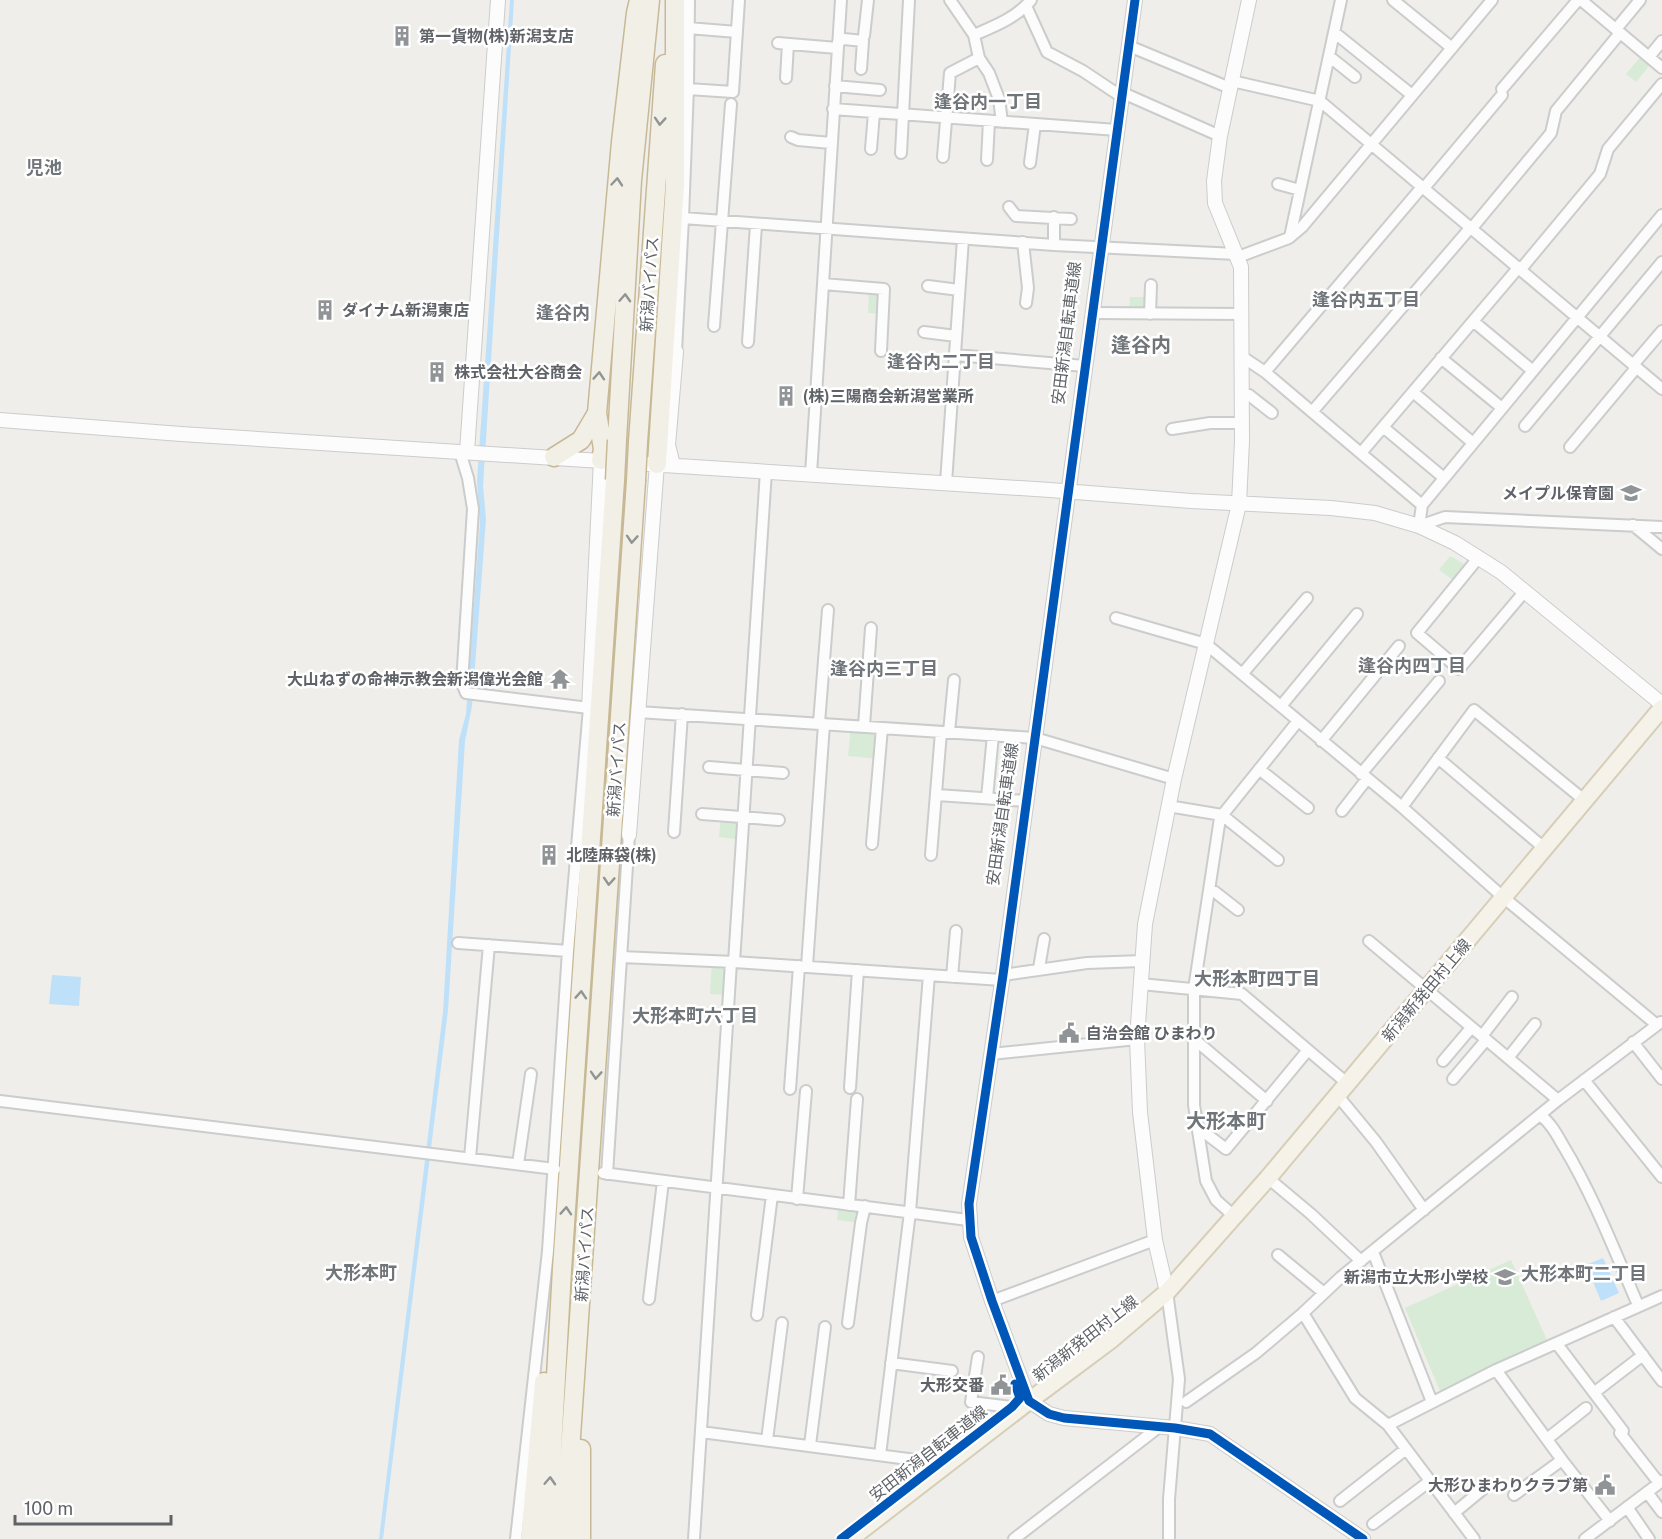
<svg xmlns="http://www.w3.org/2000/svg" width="1662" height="1539" viewBox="0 0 1662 1539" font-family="'Public Sans','Noto Sans JP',sans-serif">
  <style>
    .green { fill: #d8ebd6 }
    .water { fill: #bfe0f9 }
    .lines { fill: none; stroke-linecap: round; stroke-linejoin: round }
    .minor-casing { stroke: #cbcccc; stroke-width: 14 }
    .tertiary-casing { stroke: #cbcccc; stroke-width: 16 }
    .primary-casing { stroke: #d7ceb8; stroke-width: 20 }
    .trunk-casing { stroke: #c8b996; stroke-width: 21 }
    .minor { stroke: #fdfcfc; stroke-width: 10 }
    .tertiary { stroke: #fdfcfc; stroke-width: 14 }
    .primary { stroke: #f4f2e9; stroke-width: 16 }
    .trunk { stroke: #f2f0e6; stroke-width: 18 }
    .trunk-bridge-casing { stroke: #c8b996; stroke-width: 21; stroke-linecap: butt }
    .trunk-bridge { stroke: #f2f0e6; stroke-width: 18 }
    .cycleway-casing { stroke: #fff; stroke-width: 13 }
    .cycleway { stroke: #0057b8; stroke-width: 9 }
    .oneway { stroke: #929494 }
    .labels { text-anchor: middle; stroke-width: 5; stroke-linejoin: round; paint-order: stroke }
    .poi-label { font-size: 16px; font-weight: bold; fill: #5f6368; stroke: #fff; text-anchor: start }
    .street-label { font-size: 16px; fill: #5f6368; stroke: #fff }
    .neighbourhood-label { font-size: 18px; font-weight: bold; fill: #70757a; stroke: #fff }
    .quarter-label { font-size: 20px; font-weight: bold; fill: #70757a; stroke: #fff }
  </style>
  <rect width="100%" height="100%" fill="#efeeea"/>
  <!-- green -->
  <path class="green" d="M 1642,55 L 1652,62 L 1636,82 L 1626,74 Z
    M 869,289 L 884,289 L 883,314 L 868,313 Z
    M 1130,297 L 1150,297 L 1150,313 L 1129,313 Z
    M 1450,556 L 1470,567 L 1457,583 L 1439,570 Z
    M 851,726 L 881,728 L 879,759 L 848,756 Z
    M 721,816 L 743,818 L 741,840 L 719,837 Z
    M 712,961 L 730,963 L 728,995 L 710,994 Z
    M 839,1203 L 862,1206 L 861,1223 L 837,1220 Z
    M 1511,1260 L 1547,1340 L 1440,1391 L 1405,1308 Z"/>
  <!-- water -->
  <path class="water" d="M 510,0 L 514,0 L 483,486 L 486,519 L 472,706 L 465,741 L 448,1010 L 383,1539 L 379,1539 L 443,1012 L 459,740 L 466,714 L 480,522 L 477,481 Z
    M 52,975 L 81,977 L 79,1006 L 49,1004 Z
    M 1603,1258 L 1619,1293 L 1601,1301 L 1586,1265 Z"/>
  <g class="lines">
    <!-- minor casing -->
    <g class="minor-casing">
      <path id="minor" d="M 950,0 L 974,35 C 995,26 1016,18 1031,0
        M 1393,0 L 1452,48
        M 1581,0 L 1662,68
        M 1026,6 L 1047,52 L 1083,71 L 1122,97
        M 688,28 L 737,32
        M 1616,29 L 1640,0
        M 1335,33 L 1412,95
        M 974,35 L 979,58 L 989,73 L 999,99 L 1002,122
        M 864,36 L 868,0
        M 838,42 L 844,39 L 863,41 L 861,69
        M 778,43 L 837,48
        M 1129,46 L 1230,88
        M 1330,57 L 1355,77
        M 1649,57 L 1662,41
        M 786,78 L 788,44
        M 1232,81 L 1320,101 L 1662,389
        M 835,86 L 880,90
        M 688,89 L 733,92 L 739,0
        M 1502,89 L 1578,0
        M 1123,93 L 1220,136
        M 833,109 L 1117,130
        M 791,137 L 798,140 L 831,143
        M 871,149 L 874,113
        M 901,153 L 909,0
        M 943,157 L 950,73 L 979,58
        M 987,160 L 989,121
        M 1030,163 L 1035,124
        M 1278,184 L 1300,190
        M 1424,188 L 1502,95
        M 1009,207 L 1016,216 L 1071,219
        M 1662,215 L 1422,505 L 1419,526 L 1445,517 L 1662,527
        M 1054,217 L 1054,245
        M 683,218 L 688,87 L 689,0
        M 1472,228 L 1551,133 L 1556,111 L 1620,33
        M 1290,237 L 1341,0
        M 1023,242 L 1028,288 L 1026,303
        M 1238,257 L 1289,238 L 1302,227 L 1492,0
        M 1521,269 L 1600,174 L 1608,149 L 1662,84
        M 823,284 L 884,289 L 881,351
        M 928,286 L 959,290
        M 1093,313 L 1242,314
        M 1150,314 L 1151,285
        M 1473,321 L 1533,371
        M 714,326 L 731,104
        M 924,332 L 956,336
        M 748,342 L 756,225
        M 676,352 L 683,218 L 1054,245 L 1236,254
        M 955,355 L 1085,366
        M 1241,356 L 1265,372 L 1422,505
        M 1441,358 L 1502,408
        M 1633,365 L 1662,331
        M 1265,372 L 1422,187
        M 1413,392 L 1473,443
        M 1242,394 L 1249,395 L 1272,413
        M 1312,412 L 1471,227
        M 1525,426 L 1662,262
        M 1383,427 L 1444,478
        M 1172,429 L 1210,423 L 1242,423
        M 1570,447 L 1636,368
        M 460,452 L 468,478 L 473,509 L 462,683 L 466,693 L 589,708 L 568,951 L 548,1251 L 516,1539
        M 1361,453 L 1519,267
        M 811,474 L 841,0
        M 946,483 L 963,239
        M 1633,525 L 1662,549
        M 1479,557 L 1417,633 L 1459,669 L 1525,591
        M 1116,618 L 1206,644 L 1402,807 L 1503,897 L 1657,1025
        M 1243,673 L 1307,598
        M 1281,706 L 1357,614
        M 638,712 L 1035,738 L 1174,779
        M 819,723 L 828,610
        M 864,726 L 871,628
        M 949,732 L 954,680
        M 1321,741 L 1399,646
        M 1438,758 L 1544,848
        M 709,767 L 783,773
        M 1259,769 L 1308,808
        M 1361,774 L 1439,681
        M 937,795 L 1027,801
        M 987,798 L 993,735
        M 1168,806 L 1222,815 L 1278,860
        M 1402,807 L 1474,710 L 1584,800
        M 1342,811 L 1367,779
        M 702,814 L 779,820
        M 674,832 L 682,714
        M 872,844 L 882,728
        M 931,855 L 941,732
        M 1209,891 L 1215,892 L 1238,910
        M 1369,941 L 1558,1100
        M 458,943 L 568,951
        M 621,957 L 734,962 L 1002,980
        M 734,962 L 766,471
        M 807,966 L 824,724
        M 1039,968 L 1044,939
        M 1003,975 L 1087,963 L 1142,961
        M 952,977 L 956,931
        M 1141,984 L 1242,994 L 1348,1084
        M 1482,1036 L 1512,997
        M 1194,1039 L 1267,1101
        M 1633,1042 L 1662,1079
        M 991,1054 L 1137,1039
        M 1508,1058 L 1535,1024
        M 1443,1061 L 1471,1028
        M 1453,1079 L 1486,1040
        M 1584,1080 L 1662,1177
        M 850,1088 L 858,970
        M 790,1089 L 799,966
        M 1338,1096 L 1376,1142 L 1424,1210
        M 0,1101 L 555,1169
        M 1540,1115 C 1551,1123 1557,1135 1564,1147 C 1594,1197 1615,1252 1638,1305
        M 1196,1126 L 1226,1149 L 1308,1050
        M 470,1158 L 489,945
        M 518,1164 L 531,1074
        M 603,1173 L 968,1220
        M 607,1174 L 629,835
        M 1268,1178 L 1311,1214 L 1361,1261
        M 797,1199 L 806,1091
        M 849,1205 L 857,1099
        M 1235,1217 L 1216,1200 L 1206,1181 L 1194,1105 L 1194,989 L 1220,818 L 1298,721
        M 1373,1252 L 1432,1402
        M 1278,1255 L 1324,1293
        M 1167,1292 L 1179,1379 L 1169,1499 L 1169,1539
        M 649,1299 L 663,1181
        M 992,1301 L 1155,1240
        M 1303,1313 L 1355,1398 L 1388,1425 L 1474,1539
        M 757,1315 L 772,1195
        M 1614,1317 L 1662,1381
        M 848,1323 L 861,1223 L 865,1206
        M 1557,1344 L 1623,1431 L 1620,1433 L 1659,1483
        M 978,1357 L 971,1402 L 1019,1408
        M 891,1363 L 952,1371
        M 1496,1370 L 1562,1460 L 1610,1521
        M 1595,1392 L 1643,1355
        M 1186,1402 L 1256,1353 L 1303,1313 L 1341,1277 L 1558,1100 L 1661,1022
        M 1388,1425 L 1496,1370 L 1662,1296
        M 701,1432 L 947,1464
        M 1547,1439 L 1586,1408
        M 767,1440 L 782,1323
        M 810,1445 L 825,1327
        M 880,1455 L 910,1212 L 929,975
        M 1647,1492 L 1662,1512
        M 1514,1495 L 1562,1460
        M 1340,1501 L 1406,1449
        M 1627,1507 L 1649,1539
        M 1454,1513 L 1483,1489
        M 1373,1524 L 1430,1481
        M 694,1539 L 731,962
        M 1014,1539 L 1159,1427
        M 1585,1539 L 1662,1481"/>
    </g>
    <!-- tertiary casing -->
    <g class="tertiary-casing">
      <path id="tertiary" d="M 1135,0 L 1003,975 L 969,1204 L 971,1237 L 992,1301 L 1029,1401 L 1049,1414 L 1064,1418 L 1175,1428 L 1210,1434 L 1363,1539
        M 0,420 L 181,434 L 1050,490 L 1191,501 L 1331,508 L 1375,513 L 1419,526 L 1455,543 L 1501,572 L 1662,704
        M 467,452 L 498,0
        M 673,465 L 668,445 L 676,352
        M 589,708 L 601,460
        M 629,835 L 657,464
        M 1167,1292 L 1155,1240 L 1140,1112 L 1137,1039 L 1145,924 L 1174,779 L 1239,504 L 1242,441 L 1241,267 L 1215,203 L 1214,181 L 1220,136 L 1249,0"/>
    </g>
    <!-- primary casing -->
    <g class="primary-casing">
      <path id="primary" d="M 850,1539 L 1029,1401 L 1112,1339 L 1167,1292 L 1268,1178 L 1662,708"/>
    </g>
    <!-- trunk casing -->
    <g class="trunk-casing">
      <path id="trunk" d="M 597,413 L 603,449 L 601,460
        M 617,440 L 632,180 L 650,0
        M 638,442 L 665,64
        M 554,457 L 581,440 L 597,413 L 621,142 L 636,13 L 639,0
        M 657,464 L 675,185 L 675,0
        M 530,1539 L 544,1382
        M 547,1539 L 562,1269 L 615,480
        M 564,1539 L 636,481
        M 581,1539 L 581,1449"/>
    </g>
    <!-- minor -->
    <use href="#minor" class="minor"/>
    <!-- tertiary -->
    <use href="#tertiary" class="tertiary"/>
    <!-- primary -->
    <use href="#primary" class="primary"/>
    <!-- trunk -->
    <use href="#trunk" class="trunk"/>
    <!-- trunk-bridge casing -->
    <g class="trunk-bridge-casing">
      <path id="trunk-bridge" d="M 615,480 L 617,440
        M 636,481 L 638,442"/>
    </g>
    <!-- trunk-bridge -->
    <use href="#trunk-bridge" class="trunk-bridge"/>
    <!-- cycleway casing -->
    <g class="cycleway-casing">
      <path id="cycleway" d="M 1135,0 L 1003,975 L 969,1204 L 971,1237 L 992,1301 L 1029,1401 L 1049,1414 L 1064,1418 L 1175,1428 L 1210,1434 L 1363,1539
        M 841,1539 L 1012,1407 L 1020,1398 L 1015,1384"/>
    </g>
    <!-- cycleway -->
    <use href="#cycleway" class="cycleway"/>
  </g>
  <!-- one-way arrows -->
  <defs><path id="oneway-chevron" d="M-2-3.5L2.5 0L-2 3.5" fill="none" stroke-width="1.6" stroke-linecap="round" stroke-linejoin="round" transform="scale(1.5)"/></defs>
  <g class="oneway">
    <use href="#oneway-chevron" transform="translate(660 121) rotate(94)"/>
    <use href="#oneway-chevron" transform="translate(617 182) rotate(-85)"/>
    <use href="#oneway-chevron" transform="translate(625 298) rotate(-87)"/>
    <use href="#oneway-chevron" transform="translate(599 376) rotate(-86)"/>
    <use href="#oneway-chevron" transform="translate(632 539) rotate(94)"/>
    <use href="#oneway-chevron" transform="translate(609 881) rotate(94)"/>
    <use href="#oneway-chevron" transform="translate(581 995) rotate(-86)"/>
    <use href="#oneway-chevron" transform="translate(596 1075) rotate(94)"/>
    <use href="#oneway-chevron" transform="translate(566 1211) rotate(-86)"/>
    <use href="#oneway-chevron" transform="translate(550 1481) rotate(-87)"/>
  </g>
  <!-- icons -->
  <defs>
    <g id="building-bare" transform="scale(1.62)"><path d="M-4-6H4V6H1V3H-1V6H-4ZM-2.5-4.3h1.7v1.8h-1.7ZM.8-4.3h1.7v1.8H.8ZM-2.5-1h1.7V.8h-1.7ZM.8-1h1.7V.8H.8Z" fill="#919496" stroke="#fff" stroke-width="2.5" paint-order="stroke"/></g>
    <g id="school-bare" transform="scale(1.62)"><path d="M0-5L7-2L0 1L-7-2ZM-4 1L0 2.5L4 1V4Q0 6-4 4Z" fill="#919496" stroke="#fff" stroke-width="2.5" paint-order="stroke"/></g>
    <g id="temple-bare" transform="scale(1.62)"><path d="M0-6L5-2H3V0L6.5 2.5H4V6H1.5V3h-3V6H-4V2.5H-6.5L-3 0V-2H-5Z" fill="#919496" stroke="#fff" stroke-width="2.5" paint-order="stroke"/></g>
    <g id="civic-bare" transform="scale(1.62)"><path d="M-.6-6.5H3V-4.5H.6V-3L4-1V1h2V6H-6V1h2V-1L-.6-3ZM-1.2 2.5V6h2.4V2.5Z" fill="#919496" stroke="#fff" stroke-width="2.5" paint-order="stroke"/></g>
  </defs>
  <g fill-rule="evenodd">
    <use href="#building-bare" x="402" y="36"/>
    <use href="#building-bare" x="325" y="310"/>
    <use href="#building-bare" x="437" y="372"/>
    <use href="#building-bare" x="786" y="396"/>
    <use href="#school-bare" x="1631" y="493"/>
    <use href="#temple-bare" x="560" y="679"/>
    <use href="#building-bare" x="549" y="855"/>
    <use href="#civic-bare" x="1069" y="1033"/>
    <use href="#school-bare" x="1505" y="1277"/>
    <use href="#civic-bare" x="1001" y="1385"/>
    <use href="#civic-bare" x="1605" y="1485"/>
  </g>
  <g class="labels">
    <!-- poi labels -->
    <g class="poi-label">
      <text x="419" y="42">第一貨物(株)新潟支店</text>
      <text x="342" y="316">ダイナム新潟東店</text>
      <text x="454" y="378">株式会社大谷商会</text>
      <text x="803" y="402">(株)三陽商会新潟営業所</text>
      <text x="1614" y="499" text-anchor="end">メイプル保育園</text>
      <text x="543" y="685" text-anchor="end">大山ねずの命神示教会新潟偉光会館</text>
      <text x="566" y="861">北陸麻袋(株)</text>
      <text x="1086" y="1039">自治会館 ひまわり</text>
      <text x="1488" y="1283" text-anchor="end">新潟市立大形小学校</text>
      <text x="984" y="1391" text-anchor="end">大形交番</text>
      <text x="1588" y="1491" text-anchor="end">大形ひまわりクラブ第</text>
    </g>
    <!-- street labels -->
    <g class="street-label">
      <text transform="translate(649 284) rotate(-86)" y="6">新潟バイパス</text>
      <text transform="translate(1066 333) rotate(-83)" y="6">安田新潟自転車道線</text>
      <text transform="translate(616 769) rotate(-86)" y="6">新潟バイパス</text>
      <text transform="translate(1002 814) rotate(-82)" y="6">安田新潟自転車道線</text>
      <text transform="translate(1426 990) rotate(-50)" y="6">新潟新発田村上線</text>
      <text transform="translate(584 1254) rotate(-86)" y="6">新潟バイパス</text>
      <text transform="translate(1085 1338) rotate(-38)" y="6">新潟新発田村上線</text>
      <text transform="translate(928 1453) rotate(-38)" y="6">安田新潟自転車道線</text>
    </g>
    <!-- neighbourhood labels -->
    <g class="neighbourhood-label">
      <text x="988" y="108">逢谷内一丁目</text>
      <text x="44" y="174">児池</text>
      <text x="1366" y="306">逢谷内五丁目</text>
      <text x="563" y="319">逢谷内</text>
      <text x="941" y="368">逢谷内二丁目</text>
      <text x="1412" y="672">逢谷内四丁目</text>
      <text x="884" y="675">逢谷内三丁目</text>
      <text x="1257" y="985">大形本町四丁目</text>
      <text x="695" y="1022">大形本町六丁目</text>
      <text x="361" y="1279">大形本町</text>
      <text x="1584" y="1280">大形本町二丁目</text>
    </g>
    <!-- quarter labels -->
    <g class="quarter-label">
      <text x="1141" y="352">逢谷内</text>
      <text x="1226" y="1128">大形本町</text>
    </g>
  </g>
  <!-- scale -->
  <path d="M15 1515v9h156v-9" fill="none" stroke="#5f6368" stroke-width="3"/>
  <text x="24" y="1515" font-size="18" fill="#5f6368" stroke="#ffffff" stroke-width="4.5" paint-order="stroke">100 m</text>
</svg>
